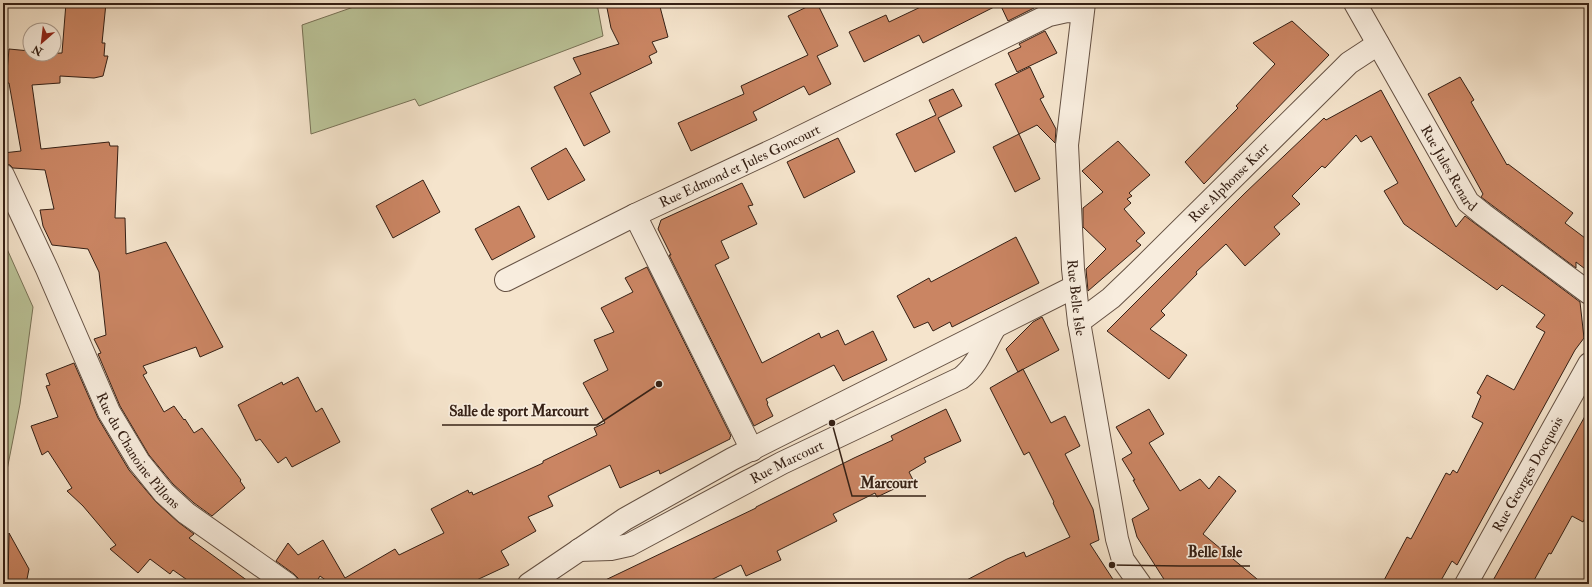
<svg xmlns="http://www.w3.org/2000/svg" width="1592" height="587" viewBox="0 0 1592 587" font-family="'IM FELL Double Pica',serif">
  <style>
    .green { fill: #bbc499; stroke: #787257 }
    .building { fill: #ca8563; stroke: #352015 }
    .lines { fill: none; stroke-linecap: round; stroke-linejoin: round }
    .minor-casing { stroke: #655143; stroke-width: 24 }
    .minor { stroke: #f8edde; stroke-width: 22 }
    .labels { text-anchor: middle; stroke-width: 3.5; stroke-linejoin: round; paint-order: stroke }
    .street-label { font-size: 14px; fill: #352015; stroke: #f8edde }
    .leader { fill: none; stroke: #352015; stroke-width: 1.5 }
    .callout-dot { fill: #352015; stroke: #f8edde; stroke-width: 1.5 }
    .callout-label { font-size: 15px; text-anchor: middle; font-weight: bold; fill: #352015; stroke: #f8edde; stroke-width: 3.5; stroke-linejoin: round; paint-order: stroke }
  </style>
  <rect width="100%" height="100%" fill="#f5e4cc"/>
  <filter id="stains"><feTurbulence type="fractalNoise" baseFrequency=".005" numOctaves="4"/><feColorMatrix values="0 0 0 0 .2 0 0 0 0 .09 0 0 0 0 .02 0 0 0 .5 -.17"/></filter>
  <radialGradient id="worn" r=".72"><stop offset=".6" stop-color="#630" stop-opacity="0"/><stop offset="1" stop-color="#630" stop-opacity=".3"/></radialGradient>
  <!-- green -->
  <path class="green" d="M 365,3 L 597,3 L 603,36 L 419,106 L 415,99 L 311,134 L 302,25 Z
    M 3,240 L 33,307 L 20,404 L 7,470 L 3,497 Z"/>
  <!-- building -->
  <path class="building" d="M 66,3 L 106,3 L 102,43 L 105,43 L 104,56 L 108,56 L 103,76 L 94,78 L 60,76 L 60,83 L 32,85 L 41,149 L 109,142 L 110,146 L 118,146 L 115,218 L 125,218 L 126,254 L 166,242 L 223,347 L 200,357 L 196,347 L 143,366 L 147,373 L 143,375 L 164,412 L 174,406 L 184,420 L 185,419 L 194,433 L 202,428 L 241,480 L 240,481 L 245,488 L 212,516 L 194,503 L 173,484 L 149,455 L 120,406 L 98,354 L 101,353 L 94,339 L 106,335 L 99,272 L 88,249 L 52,245 L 43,226 L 40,210 L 54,209 L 45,170 L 13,168 L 10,165 L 3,163 L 3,153 L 21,151 L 9,83 L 6,83 L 9,49 L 30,51 L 30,54 L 62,53 Z
    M 606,3 L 659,3 L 668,37 L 652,42 L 657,52 L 649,56 L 652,63 L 590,93 L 610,132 L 584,146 L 554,87 L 581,74 L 573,58 L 619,44 L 611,28 Z
    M 815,3 L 817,3 L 838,46 L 817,56 L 831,84 L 809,95 L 804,86 L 753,112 L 757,120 L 691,151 L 678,123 L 744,94 L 741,86 L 808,55 L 788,16 Z
    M 929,3 L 1032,3 L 1034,8 L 1008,21 L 1000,4 L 923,43 L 919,35 L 864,62 L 849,32 L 886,15 L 889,22 Z
    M 1292,21 L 1329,55 L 1204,184 L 1185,162 L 1238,108 L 1236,106 L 1275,64 L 1253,43 Z
    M 1045,31 L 1057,53 L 1017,72 L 1008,53 L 1021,47 L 1019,44 Z
    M 1030,67 L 1044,97 L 1040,99 L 1056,129 L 1055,143 L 1037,125 L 1019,134 L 995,84 Z
    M 1460,77 L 1474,100 L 1471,102 L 1507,165 L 1508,164 L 1573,213 L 1565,223 L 1589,241 L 1589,272 L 1576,262 L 1576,268 L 1481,197 L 1483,194 L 1428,94 Z
    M 953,89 L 962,106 L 938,118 L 955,152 L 915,172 L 896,134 L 936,115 L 929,100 Z
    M 1381,90 L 1456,227 L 1465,216 L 1580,302 L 1584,338 L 1575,350 L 1457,565 L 1452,561 L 1439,584 L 1382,584 L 1407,537 L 1411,539 L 1446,473 L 1450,475 L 1453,470 L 1457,473 L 1483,423 L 1472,417 L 1481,396 L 1477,393 L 1487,375 L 1514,390 L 1545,332 L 1536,327 L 1545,315 L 1502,285 L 1497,290 L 1404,224 L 1384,191 L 1398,183 L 1371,136 L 1361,142 L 1356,135 L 1325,168 L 1322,166 L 1292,196 L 1300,204 L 1274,227 L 1280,234 L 1245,266 L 1226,244 L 1196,272 L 1197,274 L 1161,311 L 1165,315 L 1150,329 L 1187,355 L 1169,379 L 1107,331 L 1245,193 L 1324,118 L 1326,120 Z
    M 1019,134 L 1040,179 L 1015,192 L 993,147 Z
    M 838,138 L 855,172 L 804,198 L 787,162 Z
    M 1118,141 L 1150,175 L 1129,193 L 1132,196 L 1127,199 L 1131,203 L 1124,209 L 1145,233 L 1136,241 L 1141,245 L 1088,291 L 1086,269 L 1106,249 L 1083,227 L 1083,208 L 1103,192 L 1082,171 Z
    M 566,148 L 585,180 L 548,200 L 531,168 Z
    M 423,180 L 440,212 L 393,238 L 376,206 Z
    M 742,183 L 753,205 L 748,206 L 757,224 L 721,241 L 729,258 L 715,265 L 762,363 L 819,333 L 821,338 L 838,330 L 845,345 L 873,331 L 887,360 L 843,381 L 834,365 L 766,399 L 768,403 L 767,404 L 773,416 L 754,426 L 669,255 L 671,255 L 658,229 L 661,220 Z
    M 519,206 L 535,237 L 492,260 L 475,229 Z
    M 1016,237 L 1039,283 L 952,327 L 950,322 L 933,331 L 928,322 L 914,328 L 897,296 L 929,278 L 931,282 Z
    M 647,267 L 731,436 L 730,437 L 730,439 L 660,474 L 659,470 L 620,488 L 610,465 L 548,496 L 553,506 L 528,517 L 536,531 L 501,551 L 509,565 L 468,584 L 331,584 L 320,576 L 315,584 L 299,584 L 298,578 L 294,574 L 276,561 L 288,543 L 298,555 L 323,540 L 345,578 L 395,549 L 399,555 L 444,533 L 431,509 L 468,490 L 469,493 L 472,492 L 473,495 L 543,463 L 543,461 L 597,435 L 594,428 L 605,423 L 583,383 L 608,370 L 594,340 L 614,332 L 601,308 L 633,292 L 625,278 Z
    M 1042,317 L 1059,350 L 1018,372 L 1006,349 L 1033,322 Z
    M 74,363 L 98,418 L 129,470 L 156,502 L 178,522 L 194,534 L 189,538 L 252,584 L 193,584 L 173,570 L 170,574 L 150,559 L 138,573 L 110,549 L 116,545 L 83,506 L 67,491 L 72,488 L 48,451 L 42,455 L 31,426 L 58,417 L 46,386 L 50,385 L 46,374 Z
    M 1023,369 L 1051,423 L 1065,416 L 1080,446 L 1065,454 L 1093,509 L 1099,540 L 1090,544 L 1116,584 L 959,584 L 1007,559 L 1024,552 L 1026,557 L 1070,537 L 1053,503 L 1054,502 L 1029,452 L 1024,455 L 990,388 Z
    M 298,377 L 316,412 L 322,408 L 340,442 L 292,467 L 286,457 L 278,463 L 260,439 L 256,441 L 238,405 L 282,382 L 283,385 Z
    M 946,409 L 961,441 L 924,458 L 926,462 L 909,472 L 913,480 L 877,497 L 875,493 L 833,514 L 837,521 L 777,551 L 781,560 L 746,576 L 741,565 L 703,584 L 597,584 L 756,508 L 756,507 L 854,458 L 893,440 L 891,436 Z
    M 1149,409 L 1164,434 L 1149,443 L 1180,491 L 1200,479 L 1209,489 L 1219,476 L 1236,491 L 1203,534 L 1263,584 L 1167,584 L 1137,537 L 1132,519 L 1149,509 L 1133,480 L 1135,480 L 1122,459 L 1132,453 L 1116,427 Z
    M 1589,409 L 1589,510 L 1583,522 L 1572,516 L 1551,554 L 1549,553 L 1532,584 L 1491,584 Z
    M 9,533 L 29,569 L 26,584 L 8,584 Z"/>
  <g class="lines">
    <!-- minor casing -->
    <g class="minor-casing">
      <g id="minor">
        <path id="s1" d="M 1084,3 L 1067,145 L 1073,269 L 1079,322 L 1117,539 L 1123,560 L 1140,584"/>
        <path id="s2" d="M 1355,3 L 1468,202 L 1484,215 L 1589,293"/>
        <path id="s3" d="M 3,175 L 47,269 L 109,412 L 139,462 L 164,493 L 186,513 L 287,584"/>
        <path d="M 506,280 L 635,215"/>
        <path id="s4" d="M 1079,322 L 1111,298 L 1133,277 L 1340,72 L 1349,63 L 1378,44"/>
        <path id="s5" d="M 752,450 L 635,215 L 778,148 L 1049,15 L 1067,11 L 1082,12"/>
        <path id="s6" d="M 579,550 L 611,549 L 629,545 L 782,463 L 961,378 C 977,366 984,346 994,329"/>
        <path d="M 529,584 L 625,519 L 732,459 L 1074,287"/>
        <path id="s7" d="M 1466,584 L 1589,364"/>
      </g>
    </g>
    <!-- minor -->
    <use href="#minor" class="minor"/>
  </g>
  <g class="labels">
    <!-- street labels -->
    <g class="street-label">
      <text dy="5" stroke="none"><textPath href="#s5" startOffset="378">Rue Edmond et Jules Goncourt</textPath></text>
      <text dy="5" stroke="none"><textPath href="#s2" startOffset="190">Rue Jules Renard</textPath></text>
      <text dy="5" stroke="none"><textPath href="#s4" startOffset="205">Rue Alphonse Karr</textPath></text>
      <text dy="5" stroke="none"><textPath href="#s1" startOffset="296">Rue Belle Isle</textPath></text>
      <text dy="5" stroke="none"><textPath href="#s3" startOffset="308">Rue du Chanoine Pillons</textPath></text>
      <text dy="5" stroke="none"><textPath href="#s6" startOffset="229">Rue Marcourt</textPath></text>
      <text dy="5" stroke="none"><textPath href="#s7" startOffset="126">Rue Georges Docquois</textPath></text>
    </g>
  </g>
  <!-- callouts -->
  <path class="leader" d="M659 384L597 425H442M832 423L852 496H926M1112 565L1180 566H1250"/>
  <g class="callout-dot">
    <circle cx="659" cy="384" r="4"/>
    <circle cx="832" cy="423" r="4"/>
    <circle cx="1112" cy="565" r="4"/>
  </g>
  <g class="callout-label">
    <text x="519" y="416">Salle de sport Marcourt</text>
    <text x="889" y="488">Marcourt</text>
    <text x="1215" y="557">Belle Isle</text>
  </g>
  <!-- margin -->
  <rect width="1592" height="587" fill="none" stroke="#f5e4cc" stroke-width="16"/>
  <rect x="4" y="4" width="1584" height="579" fill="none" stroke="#352015" stroke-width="2"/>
  <rect x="8" y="8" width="1576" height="571" fill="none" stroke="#352015"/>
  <!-- north arrow -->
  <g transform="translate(42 42) rotate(208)"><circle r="19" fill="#f8edde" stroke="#aa9b8e"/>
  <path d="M0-3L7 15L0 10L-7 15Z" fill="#8f2418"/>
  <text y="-6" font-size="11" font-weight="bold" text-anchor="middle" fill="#352015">N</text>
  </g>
  <rect width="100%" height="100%" filter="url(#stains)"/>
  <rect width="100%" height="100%" fill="url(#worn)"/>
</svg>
